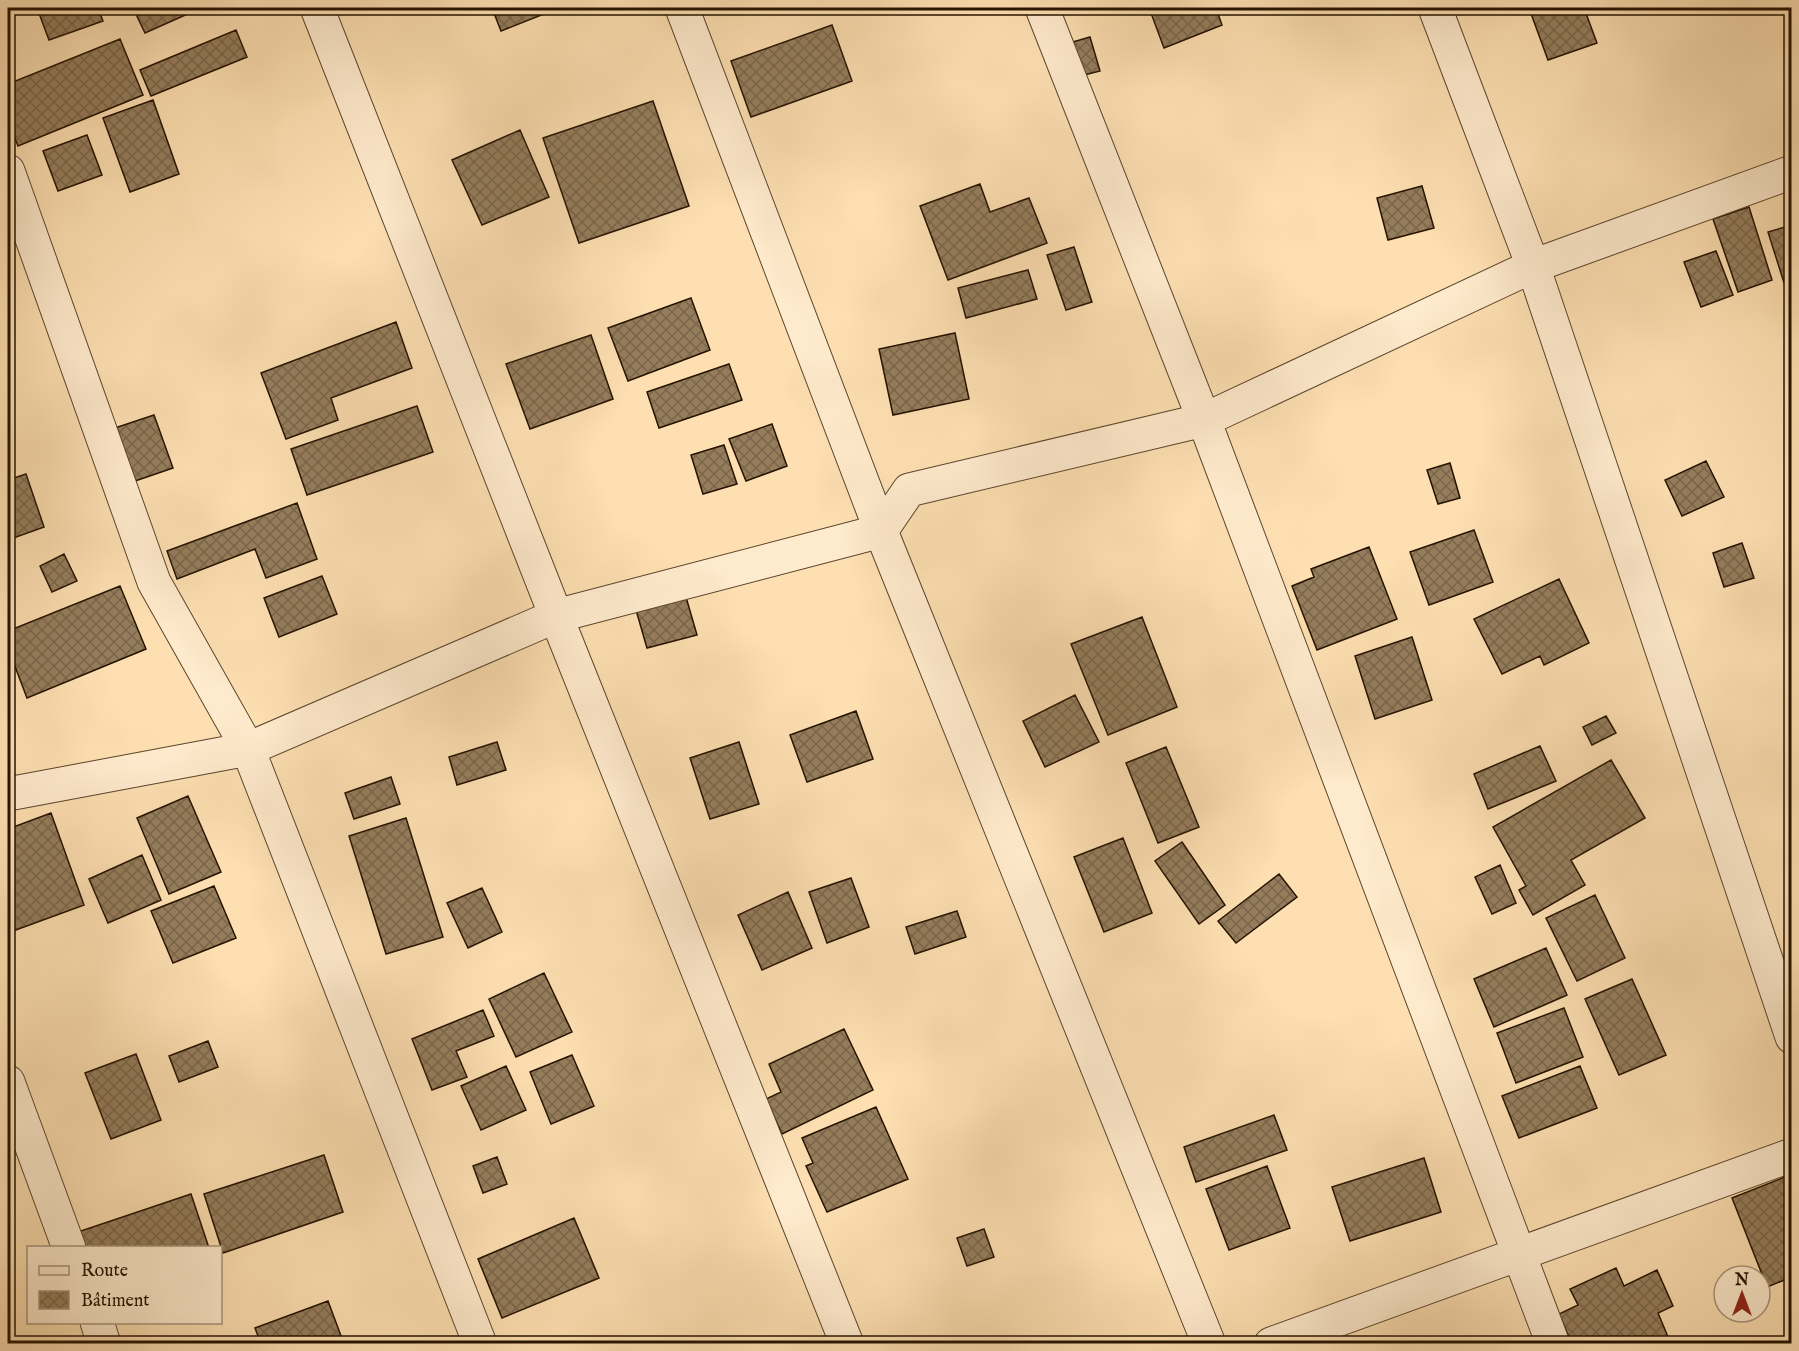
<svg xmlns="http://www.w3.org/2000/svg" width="1799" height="1351" viewBox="0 0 1799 1351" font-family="'IM FELL English',serif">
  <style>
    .building { fill: url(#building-cross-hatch); stroke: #251300; stroke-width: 1.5 }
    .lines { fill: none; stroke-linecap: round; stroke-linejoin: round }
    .minor-casing { stroke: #5b462c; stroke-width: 35 }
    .minor { stroke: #feeacc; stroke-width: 33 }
  </style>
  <defs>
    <pattern id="building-cross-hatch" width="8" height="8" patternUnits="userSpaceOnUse" patternTransform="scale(1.5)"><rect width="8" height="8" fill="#957d5c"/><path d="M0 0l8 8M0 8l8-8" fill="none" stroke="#79654a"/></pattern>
  </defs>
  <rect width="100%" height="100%" fill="#fddfb1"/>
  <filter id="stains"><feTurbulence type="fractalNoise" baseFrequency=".00333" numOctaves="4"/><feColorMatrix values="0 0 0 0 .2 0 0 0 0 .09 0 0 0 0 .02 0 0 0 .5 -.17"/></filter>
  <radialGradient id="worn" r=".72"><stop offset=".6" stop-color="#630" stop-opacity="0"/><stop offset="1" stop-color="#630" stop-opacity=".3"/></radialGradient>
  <!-- building -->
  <path class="building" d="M 37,8 L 98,8 L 103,21 L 49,40 Z
    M 133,8 L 201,8 L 145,33 Z
    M 492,8 L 559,8 L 501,31 Z
    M 1166,8 L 1216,8 L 1222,25 L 1164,48 L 1151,13 Z
    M 1529,8 L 1584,8 L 1597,43 L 1548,60 Z
    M 832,25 L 852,81 L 751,117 L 731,61 Z
    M 236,30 L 247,57 L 151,96 L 140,70 Z
    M 1090,37 L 1100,71 L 1076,77 L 1066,44 Z
    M 120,39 L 143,95 L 18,146 L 8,121 L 8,84 Z
    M 153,100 L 179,174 L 130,192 L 103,118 Z
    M 653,101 L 689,206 L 579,243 L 543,138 Z
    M 520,130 L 549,197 L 482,225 L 452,160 Z
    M 87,135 L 102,175 L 58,191 L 43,151 Z
    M 980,184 L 990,212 L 1029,198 L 1047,243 L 948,280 L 920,206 Z
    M 1422,186 L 1434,228 L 1388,240 L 1377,198 Z
    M 1749,207 L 1772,280 L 1738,292 L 1713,219 Z
    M 1792,225 L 1792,305 L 1791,305 L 1768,232 Z
    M 1074,247 L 1092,302 L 1066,310 L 1047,255 Z
    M 1716,251 L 1733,295 L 1701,307 L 1684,262 Z
    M 1028,270 L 1037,299 L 966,318 L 958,288 Z
    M 691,298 L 710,350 L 628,381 L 608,328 Z
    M 396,322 L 412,368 L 331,398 L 338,420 L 286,439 L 261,373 Z
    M 955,333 L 969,399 L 893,415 L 879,349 Z
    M 591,335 L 613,399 L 530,429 L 506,364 Z
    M 729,364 L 742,400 L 659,428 L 647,392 Z
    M 417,406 L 433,452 L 307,495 L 291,449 Z
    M 154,415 L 173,468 L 135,481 L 115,428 Z
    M 772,424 L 787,466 L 746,481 L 729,439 Z
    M 724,445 L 737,484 L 703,494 L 691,455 Z
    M 1706,461 L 1724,497 L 1682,516 L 1665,480 Z
    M 1450,463 L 1460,498 L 1438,504 L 1427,470 Z
    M 26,474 L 44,527 L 8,540 L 8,480 Z
    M 297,503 L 317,559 L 266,578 L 255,549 L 177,579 L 167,551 Z
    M 1474,530 L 1493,582 L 1429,605 L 1410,552 Z
    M 1742,543 L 1754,578 L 1724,587 L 1713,553 Z
    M 1369,547 L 1397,619 L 1317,650 L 1292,586 L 1314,577 L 1311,569 Z
    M 64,554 L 77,581 L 52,592 L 40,566 Z
    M 322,576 L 337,614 L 279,637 L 264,598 Z
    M 1559,579 L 1589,643 L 1544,665 L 1540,656 L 1502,674 L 1474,619 Z
    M 120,586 L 146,649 L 27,698 L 8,648 L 8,631 Z
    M 686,597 L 697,635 L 647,648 L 636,610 Z
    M 1142,617 L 1177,707 L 1108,735 L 1071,644 Z
    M 1412,637 L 1432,700 L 1375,719 L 1355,656 Z
    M 1075,695 L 1099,742 L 1045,767 L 1023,721 Z
    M 856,711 L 873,759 L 807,782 L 790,735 Z
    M 1606,716 L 1616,733 L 1592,745 L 1583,727 Z
    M 497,742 L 506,770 L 457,785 L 449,757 Z
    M 739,742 L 759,804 L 710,819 L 690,758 Z
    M 1540,746 L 1556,781 L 1488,809 L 1474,774 Z
    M 1166,747 L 1199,827 L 1158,843 L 1126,763 Z
    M 1611,760 L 1645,818 L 1571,860 L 1585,885 L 1533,915 L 1519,890 L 1526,886 L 1493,827 Z
    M 391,777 L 400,804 L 354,819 L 345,793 Z
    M 188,796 L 221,872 L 169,894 L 137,818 Z
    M 51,813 L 84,905 L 13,931 L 8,918 L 8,829 Z
    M 406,818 L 443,937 L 386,954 L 349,836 Z
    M 1123,838 L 1152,913 L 1104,932 L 1074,857 Z
    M 1182,842 L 1225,905 L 1199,924 L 1155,861 Z
    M 142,855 L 161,900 L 108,923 L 89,879 Z
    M 1500,865 L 1516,903 L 1492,914 L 1475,877 Z
    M 1279,874 L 1297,897 L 1236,943 L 1218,921 Z
    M 851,878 L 869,927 L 827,943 L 809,892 Z
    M 214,886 L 236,938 L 173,963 L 151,911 Z
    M 482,888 L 502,932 L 468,948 L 447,903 Z
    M 788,892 L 812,948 L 762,970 L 738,915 Z
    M 1595,895 L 1625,958 L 1577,981 L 1546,918 Z
    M 957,911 L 966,937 L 915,954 L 906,927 Z
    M 1546,948 L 1567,995 L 1494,1027 L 1474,979 Z
    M 544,973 L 572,1032 L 516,1057 L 489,999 Z
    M 1632,979 L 1666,1055 L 1619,1075 L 1585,999 Z
    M 1564,1008 L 1583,1057 L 1516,1083 L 1497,1033 Z
    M 483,1010 L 494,1036 L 456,1051 L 467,1077 L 432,1090 L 412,1039 Z
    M 844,1029 L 873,1090 L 782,1134 L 766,1099 L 781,1092 L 769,1064 Z
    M 208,1041 L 218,1067 L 179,1082 L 169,1056 Z
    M 136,1054 L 161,1120 L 111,1139 L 85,1073 Z
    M 572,1055 L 594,1106 L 551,1124 L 530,1072 Z
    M 506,1066 L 526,1110 L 481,1130 L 461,1086 Z
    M 1580,1066 L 1597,1108 L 1519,1138 L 1502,1096 Z
    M 876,1107 L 908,1179 L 827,1212 L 806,1166 L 813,1163 L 802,1138 Z
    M 1274,1115 L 1287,1150 L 1196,1182 L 1184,1147 Z
    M 324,1155 L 343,1212 L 223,1253 L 204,1194 Z
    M 497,1157 L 507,1184 L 483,1193 L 473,1166 Z
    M 1424,1158 L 1441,1212 L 1350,1241 L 1332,1187 Z
    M 1267,1166 L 1290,1228 L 1229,1250 L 1206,1189 Z
    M 1790,1175 L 1792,1180 L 1792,1277 L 1767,1287 L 1732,1198 Z
    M 191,1194 L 209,1248 L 77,1248 L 72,1234 Z
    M 574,1218 L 599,1278 L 502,1318 L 478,1259 Z
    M 984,1229 L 994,1257 L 967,1266 L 957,1238 Z
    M 1616,1268 L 1624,1286 L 1657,1270 L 1673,1306 L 1658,1313 L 1671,1344 L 1572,1344 L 1559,1314 L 1578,1305 L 1570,1289 Z
    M 328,1301 L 344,1344 L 261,1344 L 255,1328 Z"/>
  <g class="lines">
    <!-- minor casing -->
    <g class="minor-casing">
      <path id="minor" d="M 317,8 L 556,616 L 847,1344
        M 682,8 L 881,531 L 1209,1344
        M 1042,8 L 1204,420 L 1553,1344
        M 1435,8 L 1533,266 L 1792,1037
        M 8,171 L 154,582 L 248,749 L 480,1344
        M 8,794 L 248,749 L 556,616 L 881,531 L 909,490 L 1204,420 L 1533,266 L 1792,172
        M 8,1082 L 69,1248
        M 97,1322 L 104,1344
        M 1271,1344 L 1792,1155"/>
    </g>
    <!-- minor -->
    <use href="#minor" class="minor"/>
  </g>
  <!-- margin -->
  <rect width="1799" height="1351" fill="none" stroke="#fddfb1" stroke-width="30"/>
  <rect x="9" y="9" width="1781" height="1333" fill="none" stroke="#251300" stroke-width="3"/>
  <rect x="15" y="15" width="1769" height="1321" fill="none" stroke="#251300" stroke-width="1.5"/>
  <!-- legend -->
  <rect x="27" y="1246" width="195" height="78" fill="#feeacc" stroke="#a7947a" stroke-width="1.5"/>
  <rect x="39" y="1266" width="30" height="9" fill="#feeacc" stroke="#a7947a" stroke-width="1.5"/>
  <text x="81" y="1276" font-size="18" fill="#251300">Route</text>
  <rect x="39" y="1291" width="30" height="18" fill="url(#building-cross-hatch)" stroke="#a7947a" stroke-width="1.5"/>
  <text x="81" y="1306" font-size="18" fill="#251300">Bâtiment</text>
  <!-- north arrow -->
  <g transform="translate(1742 1294)"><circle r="28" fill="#feeacc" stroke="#a7947a" stroke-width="1.5"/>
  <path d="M0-4.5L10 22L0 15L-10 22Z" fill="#8f2418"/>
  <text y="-9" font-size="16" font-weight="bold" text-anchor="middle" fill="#251300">N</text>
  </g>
  <rect width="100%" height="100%" filter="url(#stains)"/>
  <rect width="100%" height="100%" fill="url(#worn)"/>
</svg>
